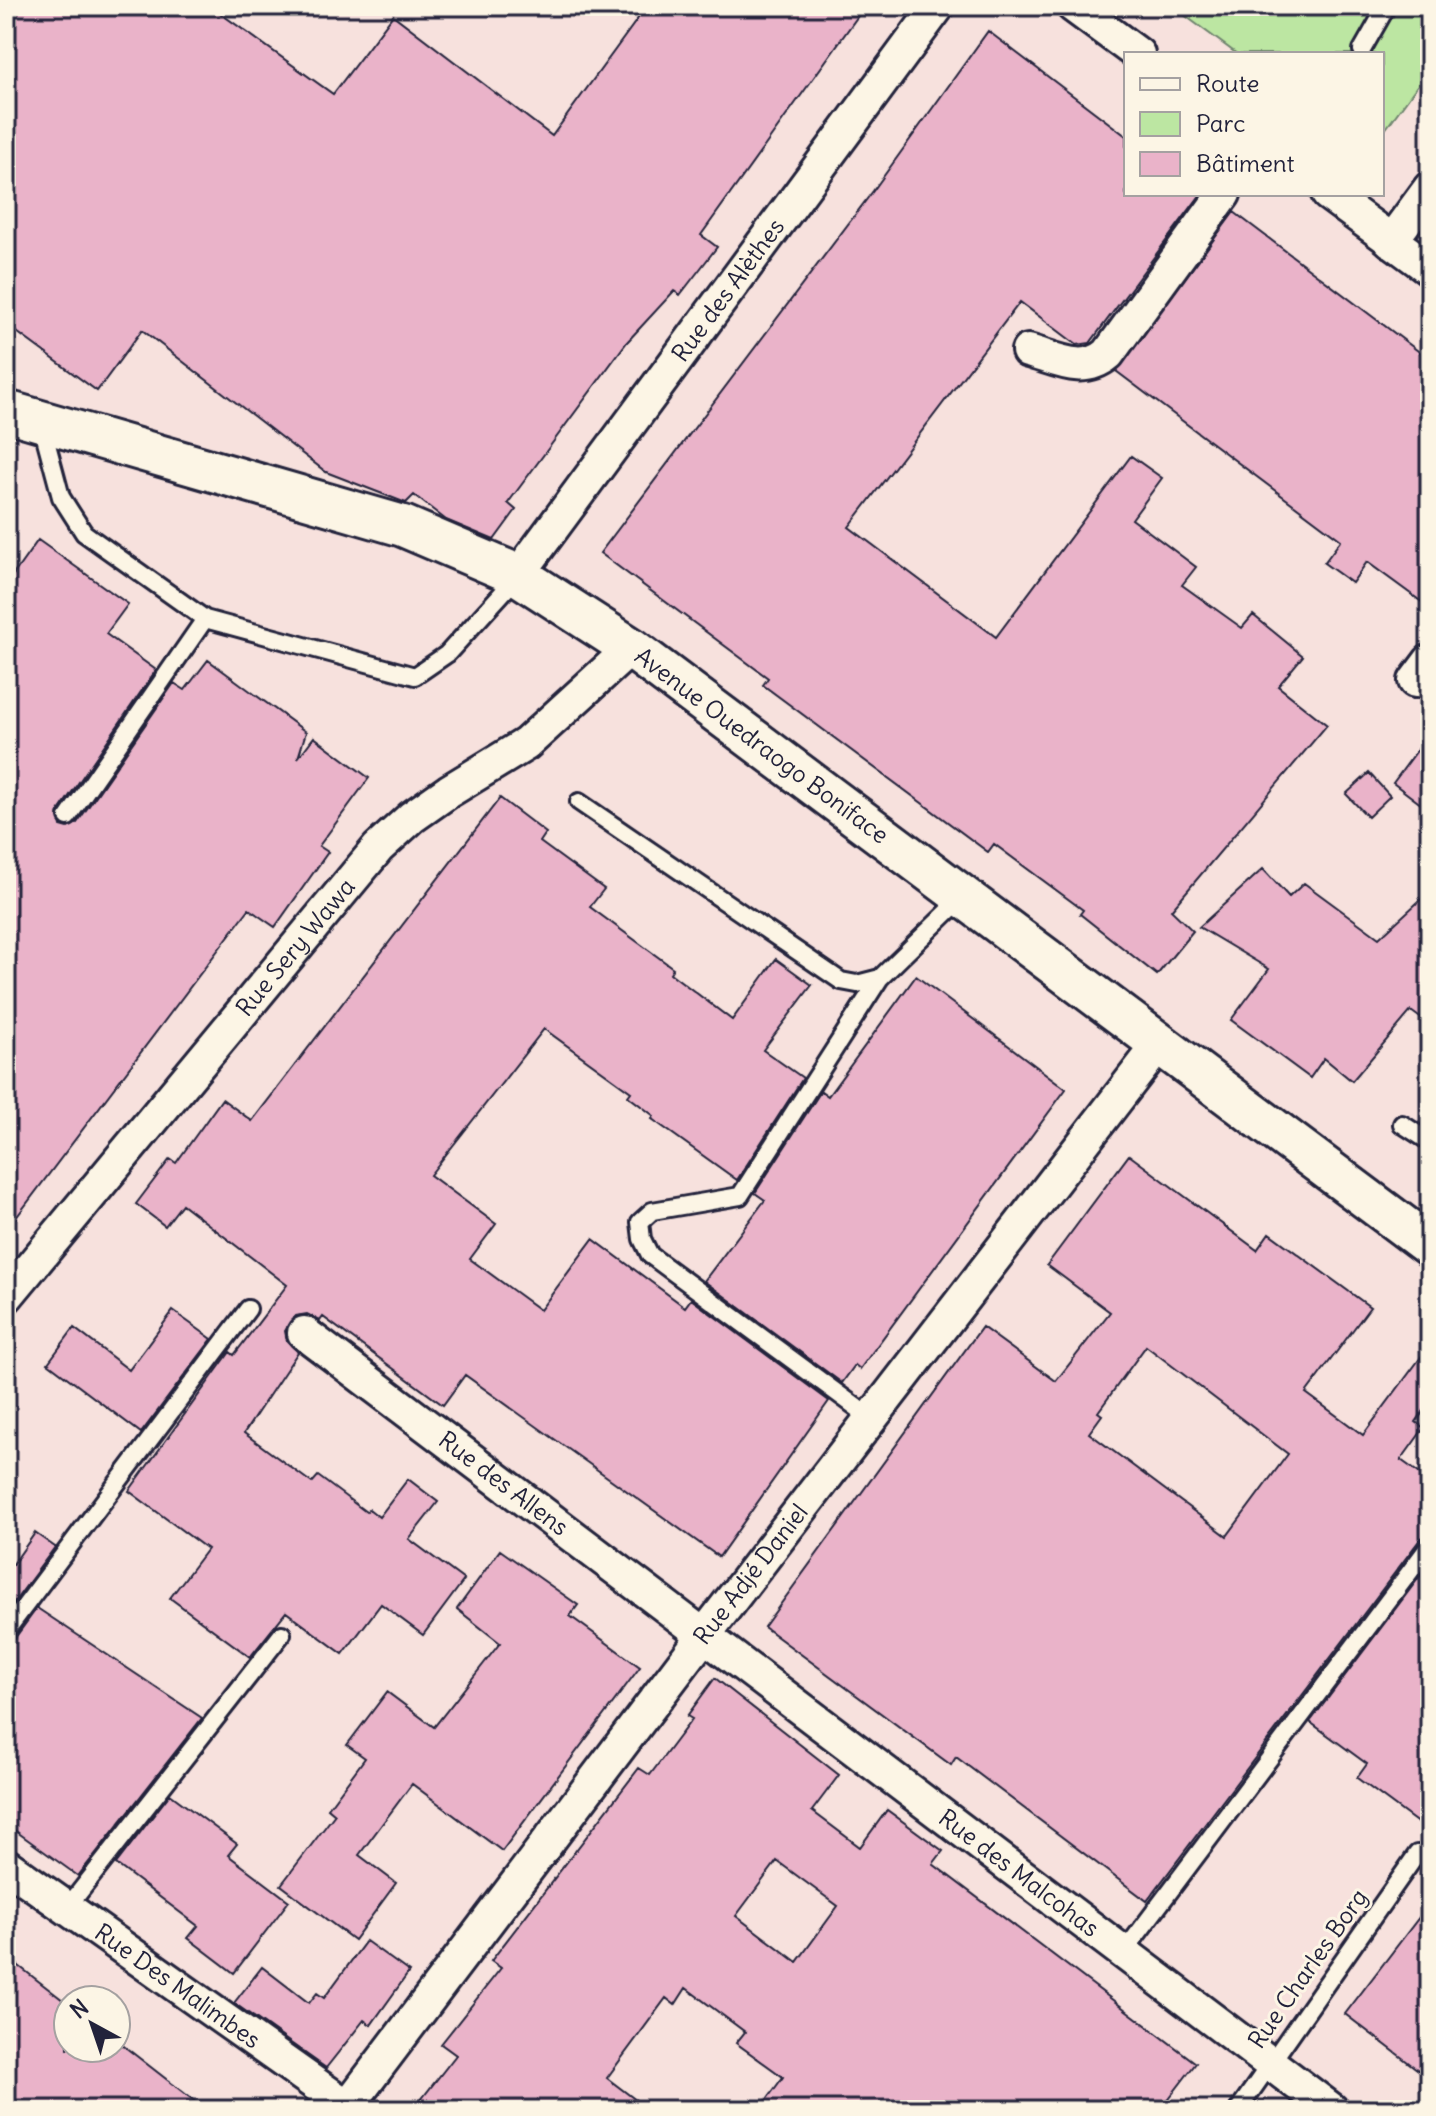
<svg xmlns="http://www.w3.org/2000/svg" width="1436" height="2116" viewBox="0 0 1436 2116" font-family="Delius,sans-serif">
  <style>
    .green { fill: #bce6a2; stroke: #6f846e; stroke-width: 2 }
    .building { fill: #eab3c9; stroke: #22223b; stroke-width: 2; fill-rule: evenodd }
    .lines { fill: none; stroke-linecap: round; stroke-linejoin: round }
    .service-casing { stroke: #22223b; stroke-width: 22 }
    .minor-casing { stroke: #22223b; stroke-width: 38 }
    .tertiary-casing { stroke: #22223b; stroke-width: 46 }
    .service { stroke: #fcf5e5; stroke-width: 16 }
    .minor { stroke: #fcf5e5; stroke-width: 32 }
    .tertiary { stroke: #fcf5e5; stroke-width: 40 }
    .labels { text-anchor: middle; stroke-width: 6; stroke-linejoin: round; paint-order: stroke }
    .street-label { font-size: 24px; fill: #22223b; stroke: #fcf5e5 }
  </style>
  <rect width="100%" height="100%" fill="#f7e1dd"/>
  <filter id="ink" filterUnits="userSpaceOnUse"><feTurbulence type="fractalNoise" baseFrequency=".0125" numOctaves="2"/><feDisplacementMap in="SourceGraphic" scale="16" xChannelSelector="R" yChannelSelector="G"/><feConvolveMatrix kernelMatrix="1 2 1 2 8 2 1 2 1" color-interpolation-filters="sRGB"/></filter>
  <g filter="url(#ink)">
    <!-- green -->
    <path class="green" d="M 1172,6 L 1430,6 L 1430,68 L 1382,134 L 1382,54 L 1237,54 Z"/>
    <!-- building -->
    <path class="building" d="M 6,6 L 210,6 L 333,94 L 393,15 L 552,136 L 647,6 L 865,6 L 701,235 L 717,247 L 680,295 L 674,291 L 627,342 L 508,503 L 516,510 L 494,540 L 446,520 L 414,495 L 406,503 L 326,472 L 142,330 L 97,391 L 6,324 Z
      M 988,31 L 1126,136 L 1126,194 L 1201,194 L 1090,343 L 1077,345 L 1020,302 L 849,527 L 996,637 L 1131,456 L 1162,478 L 1132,519 L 1196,567 L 1182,585 L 1242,628 L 1253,615 L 1303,656 L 1278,686 L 1327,725 L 1171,910 L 1193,931 L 1157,975 L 1080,914 L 1083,910 L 994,844 L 988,852 L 763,685 L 768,678 L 600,553 L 873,191 Z
      M 1234,212 L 1430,360 L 1430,608 L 1367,562 L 1352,583 L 1324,563 L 1341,540 L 1116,371 Z
      M 38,540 L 128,604 L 106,634 L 156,670 L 59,811 L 61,826 L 68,828 L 77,823 L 174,683 L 185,690 L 208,660 L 306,732 L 298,758 L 314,737 L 369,778 L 319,846 L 328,852 L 275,927 L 249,909 L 6,1231 L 6,585 Z
      M 1430,733 L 1430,811 L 1393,783 Z
      M 1369,773 L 1390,796 L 1368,817 L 1346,794 Z
      M 500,798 L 546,833 L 540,842 L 604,889 L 590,907 L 673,968 L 670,973 L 732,1020 L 776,959 L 812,985 L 763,1050 L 803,1078 L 737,1180 L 652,1119 L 654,1116 L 628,1096 L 631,1092 L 544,1029 L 430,1175 L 496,1224 L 470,1259 L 540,1310 L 593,1239 L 685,1307 L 691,1299 L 829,1401 L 719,1557 L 465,1375 L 443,1405 L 323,1317 L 320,1321 L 307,1314 L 296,1316 L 285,1331 L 287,1341 L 298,1352 L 244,1433 L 312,1483 L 318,1476 L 366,1512 L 369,1509 L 379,1517 L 408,1479 L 438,1502 L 409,1539 L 464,1580 L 423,1635 L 381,1604 L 343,1654 L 286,1612 L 250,1657 L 170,1598 L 207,1549 L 129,1491 L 230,1352 L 234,1355 L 287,1285 L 182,1204 L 165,1226 L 136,1204 L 170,1159 L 176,1163 L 222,1099 L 252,1121 Z
      M 1263,869 L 1289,897 L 1304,883 L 1379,938 L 1430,891 L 1430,1025 L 1411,1011 L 1352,1081 L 1324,1058 L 1310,1078 L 1231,1020 L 1269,969 L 1199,927 Z
      M 916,976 L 1066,1089 L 860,1369 L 855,1365 L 842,1383 L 704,1281 L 765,1200 L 755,1193 L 821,1091 L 828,1096 Z
      M 1129,1155 L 1257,1250 L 1269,1233 L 1370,1307 L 1306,1393 L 1363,1435 L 1430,1345 L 1430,1402 L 1416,1422 L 1424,1428 L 1401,1460 L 1430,1481 L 1430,1534 L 1421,1538 L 1147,1901 L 956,1757 L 951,1765 L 764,1627 L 982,1327 L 1056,1381 L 1110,1312 L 1047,1265 ZM 1146,1346 L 1288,1454 L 1227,1536 L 1089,1433 L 1102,1415 L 1098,1412 Z
      M 173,1311 L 212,1339 L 141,1433 L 48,1363 L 74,1328 L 129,1370 Z
      M 35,1533 L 55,1547 L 6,1613 L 6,1574 Z
      M 500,1550 L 578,1605 L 570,1616 L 640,1667 L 502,1851 L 412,1784 L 359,1855 L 396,1883 L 354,1940 L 281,1885 L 335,1814 L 328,1808 L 365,1758 L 347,1745 L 387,1692 L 434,1727 L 500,1643 L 457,1609 Z
      M 1430,1563 L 1430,1832 L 1357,1778 L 1367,1764 L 1310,1722 Z
      M 37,1608 L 202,1718 L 78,1876 L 6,1824 L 6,1642 L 15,1638 Z
      M 715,1678 L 839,1775 L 812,1811 L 860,1847 L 887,1810 L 943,1851 L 933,1864 L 1196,2063 L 1160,2110 L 759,2110 L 783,2077 L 736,2043 L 745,2032 L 686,1988 L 675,2005 L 666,1998 L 607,2078 L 649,2110 L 413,2110 L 456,2055 L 441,2044 L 501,1968 L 491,1961 L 639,1768 L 650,1775 L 692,1719 L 687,1716 ZM 777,1861 L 838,1906 L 797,1962 L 736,1916 Z
      M 170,1794 L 237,1844 L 228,1855 L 289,1901 L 234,1973 L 188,1938 L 198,1926 L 116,1864 Z
      M 1430,1903 L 1430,2079 L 1345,2014 Z
      M 366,1941 L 409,1972 L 371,2025 L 364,2020 L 326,2068 L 234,2003 L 262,1967 L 309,2003 L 317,1993 L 324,1998 Z
      M 6,1956 L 68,2004 L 68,2048 L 116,2048 L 116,2040 L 206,2110 L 6,2110 Z"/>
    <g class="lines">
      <!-- service casing -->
      <g class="service-casing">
        <path id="service" d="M 1362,50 L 1387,6
          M 41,422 L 61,497 L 84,533 L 205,619 L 415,676 L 447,654 L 517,577
          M 579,802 L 841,981 L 857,984 L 880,978 L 964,896
          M 68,817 L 205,619
          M 1402,1124 L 1430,1142
          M 871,1418 L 650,1255 L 642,1239 L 640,1222 L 652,1211 L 740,1196 L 880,978
          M 6,1631 L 248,1309
          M 67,1908 L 282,1634
          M 1124,1952 L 1430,1545
          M 1238,2110 L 1417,1854"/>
      </g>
      <!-- minor casing -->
      <g class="minor-casing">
        <g id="minor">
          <path d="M 1073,6 L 1138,54"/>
          <path d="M 1328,194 L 1430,269"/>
          <path d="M 1391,241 L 1430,188"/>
          <path d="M 1028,351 C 1057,359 1083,375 1108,354 L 1224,194"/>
          <path id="s1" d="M 518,575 L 938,6"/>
          <path d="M 1415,681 L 1430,661"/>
          <path id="s2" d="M 6,1297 L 378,848 L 412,817 L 449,791 L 526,744 L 631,648"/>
          <path id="s3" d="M 304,1333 L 1332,2110"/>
          <path id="s4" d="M 6,1865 L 348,2107"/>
          <path id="s5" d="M 345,2110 L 705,1634 L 1161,1042"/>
        </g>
      </g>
      <!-- tertiary casing -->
      <g class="tertiary-casing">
        <g id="tertiary">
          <path id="s6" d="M 6,411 L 403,526 L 518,575 L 631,648 L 1430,1246"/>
        </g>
      </g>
      <!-- service -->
      <use href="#service" class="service"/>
      <!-- minor -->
      <use href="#minor" class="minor"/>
      <!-- tertiary -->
      <use href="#tertiary" class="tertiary"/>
    </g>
  </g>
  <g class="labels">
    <!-- street labels -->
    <g class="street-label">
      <text dy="8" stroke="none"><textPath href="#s1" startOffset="354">Rue des Alèthes</textPath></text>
      <text dy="8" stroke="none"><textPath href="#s6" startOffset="836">Avenue Ouedraogo Boniface</textPath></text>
      <text dy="8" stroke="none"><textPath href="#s2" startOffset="454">Rue Sery Wawa</textPath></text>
      <text dy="8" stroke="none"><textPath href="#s3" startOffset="250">Rue des Allens</textPath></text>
      <text dy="8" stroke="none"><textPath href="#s5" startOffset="672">Rue Adjé Daniel</textPath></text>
      <text dy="8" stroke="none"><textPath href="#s3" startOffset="896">Rue des Malcohas</textPath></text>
      <text transform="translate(1308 1969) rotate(-55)" y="8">Rue Charles Borg</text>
      <text dy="8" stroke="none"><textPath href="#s4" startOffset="210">Rue Des Malimbes</textPath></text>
    </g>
  </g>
  <!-- margin -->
  <rect width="1436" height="2116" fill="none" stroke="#fcf5e5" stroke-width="32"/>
  <rect x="16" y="16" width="1404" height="2084" fill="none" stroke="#22223b" stroke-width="3" filter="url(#ink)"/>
  <!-- legend -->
  <rect x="1124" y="52" width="260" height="144" fill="#fcf5e5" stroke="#a5a1a1" stroke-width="2"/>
  <rect x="1140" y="78" width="40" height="12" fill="#fcf5e5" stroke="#a5a1a1" stroke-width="2"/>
  <text x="1196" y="92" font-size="24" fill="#22223b">Route</text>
  <rect x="1140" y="112" width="40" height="24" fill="#bce6a2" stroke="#a5a1a1" stroke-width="2"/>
  <text x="1196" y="132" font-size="24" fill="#22223b">Parc</text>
  <rect x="1140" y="152" width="40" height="24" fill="#eab3c9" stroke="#a5a1a1" stroke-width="2"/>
  <text x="1196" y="172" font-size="24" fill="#22223b">Bâtiment</text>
  <!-- north arrow -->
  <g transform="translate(92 2024) rotate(320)"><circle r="38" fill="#fcf5e5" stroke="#a5a1a1" stroke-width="2"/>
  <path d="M0-6L14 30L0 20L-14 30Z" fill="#22223b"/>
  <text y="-12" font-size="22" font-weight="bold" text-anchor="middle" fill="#22223b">N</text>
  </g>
</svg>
